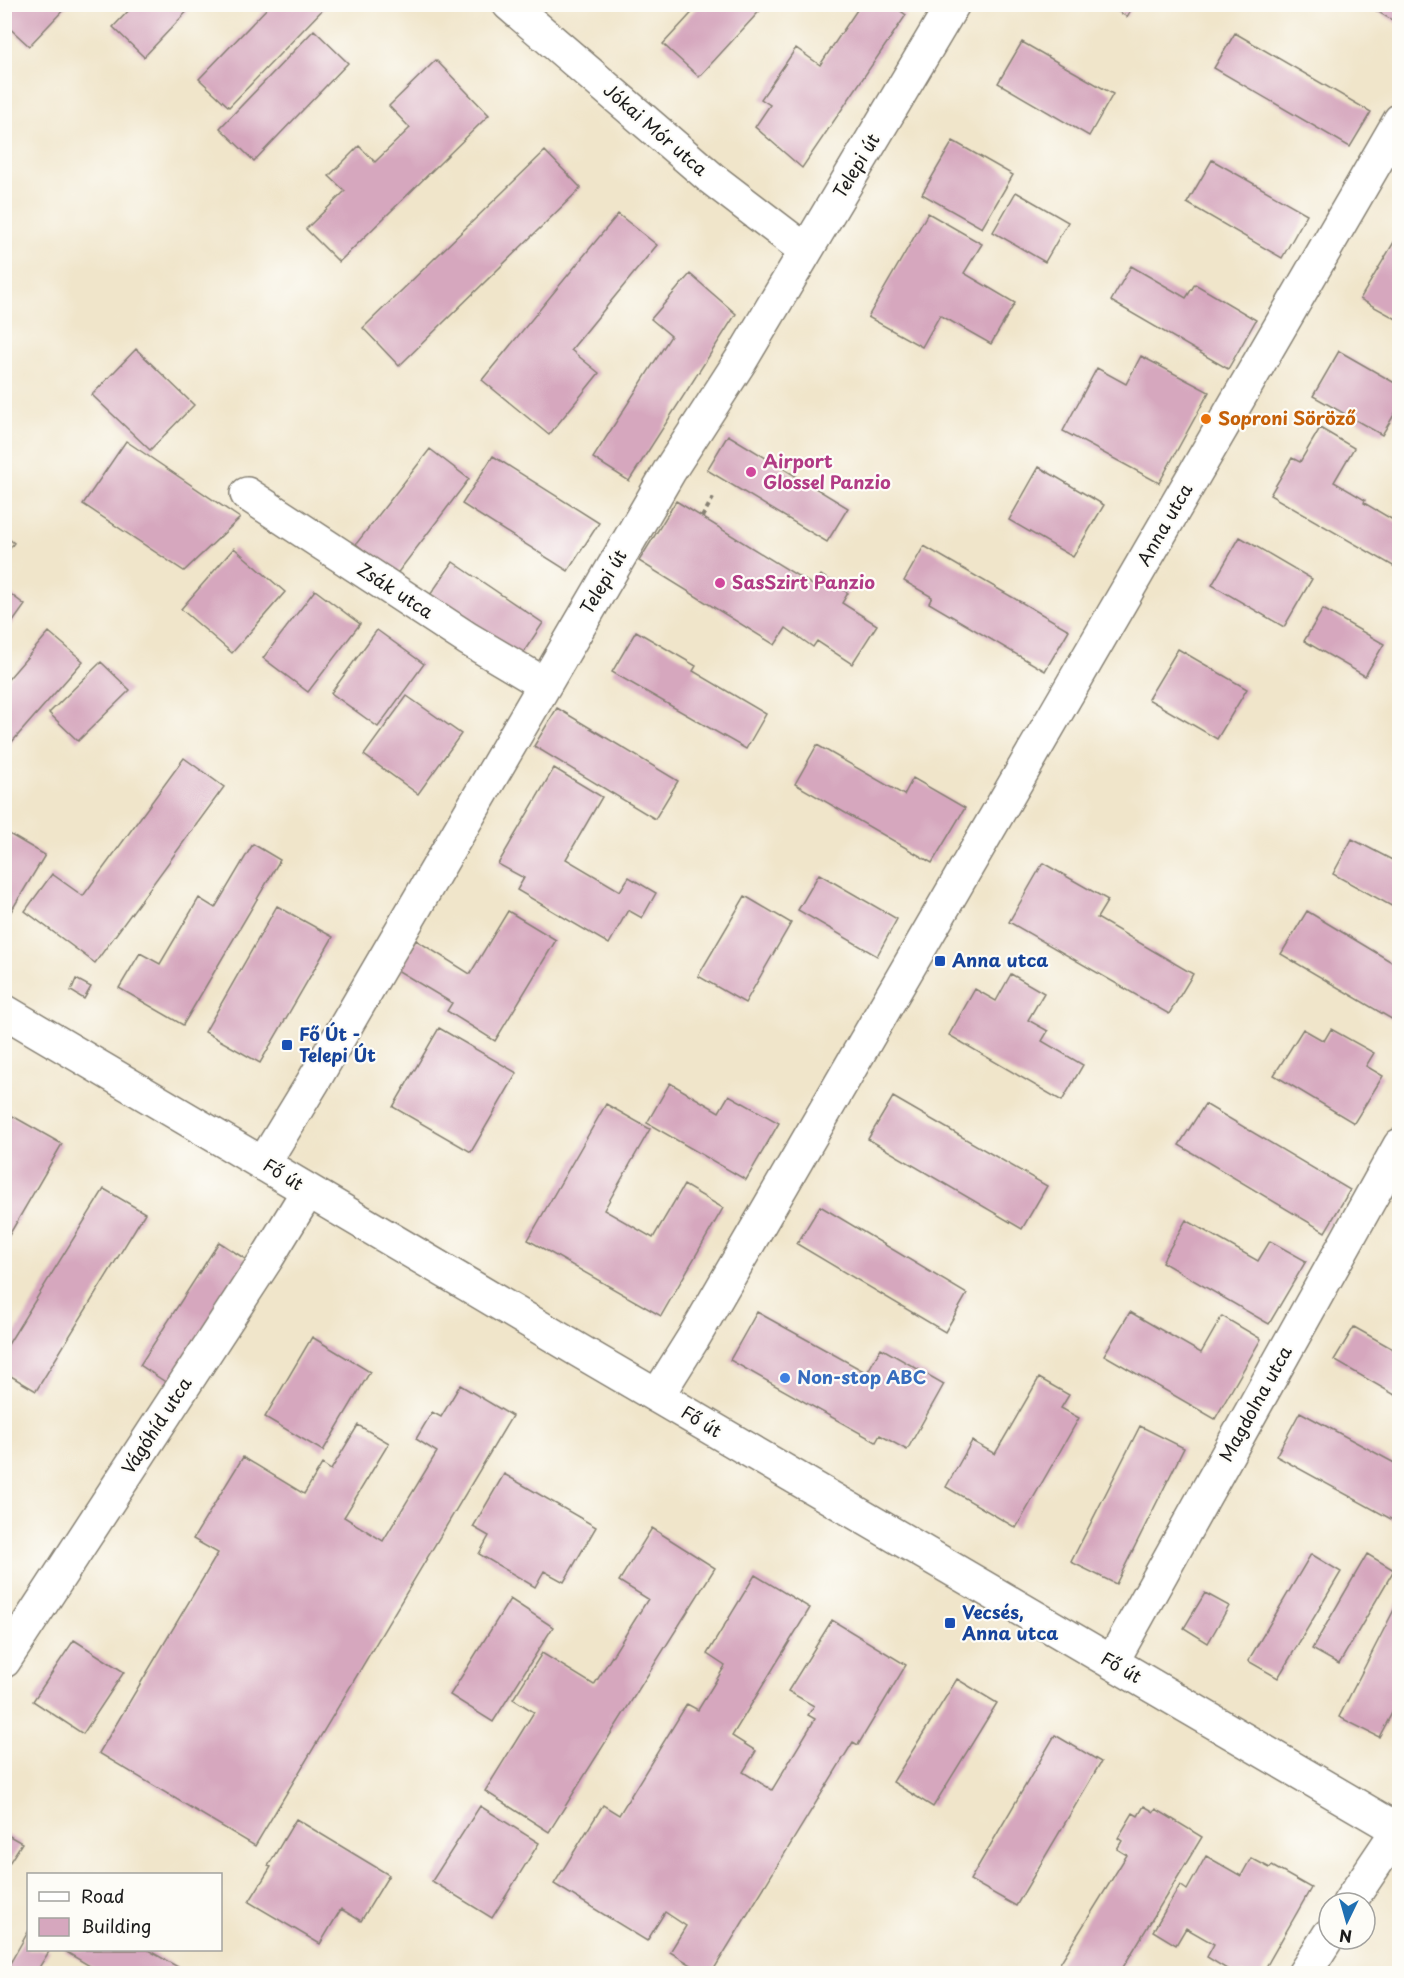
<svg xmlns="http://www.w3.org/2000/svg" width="1404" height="1978" viewBox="0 0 1404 1978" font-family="'Playpen Sans',sans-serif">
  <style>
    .building { fill: #d6a7be }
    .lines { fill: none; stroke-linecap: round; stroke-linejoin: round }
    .minor-casing { stroke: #868073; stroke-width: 36 }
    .secondary-casing { stroke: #868073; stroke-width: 36 }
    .primary-casing { stroke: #868073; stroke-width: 36 }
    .path { stroke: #868073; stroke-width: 4; stroke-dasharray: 4.5 4.5; stroke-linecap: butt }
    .minor { stroke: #fff; stroke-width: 33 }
    .secondary { stroke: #fff; stroke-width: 33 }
    .primary { stroke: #fff; stroke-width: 33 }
    .food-dot { fill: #e8710a; stroke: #fdfcf7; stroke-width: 2 }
    .hotel-dot { fill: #d1479c; stroke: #fdfcf7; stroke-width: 2 }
    .transit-dot { fill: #1a4fb4; stroke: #fdfcf7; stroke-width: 2 }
    .shop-dot { fill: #3f7fe0; stroke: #fdfcf7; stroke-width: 2 }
    .labels { text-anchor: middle; stroke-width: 4.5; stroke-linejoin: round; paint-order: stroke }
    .street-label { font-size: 18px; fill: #1c1c1c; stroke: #fdfcf7 }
    .food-label { font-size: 18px; font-weight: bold; fill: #c56008; stroke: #fdfcf7; text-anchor: start }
    .hotel-label { font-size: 18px; font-weight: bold; fill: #b23c85; stroke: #fdfcf7; text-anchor: start }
    .transit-label { font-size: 18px; font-weight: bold; fill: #164399; stroke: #fdfcf7; text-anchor: start }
    .shop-label { font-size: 18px; font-weight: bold; fill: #366cbe; stroke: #fdfcf7; text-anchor: start }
  </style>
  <rect width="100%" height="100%" fill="#fdfcf7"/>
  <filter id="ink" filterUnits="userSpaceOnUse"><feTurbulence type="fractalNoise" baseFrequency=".0167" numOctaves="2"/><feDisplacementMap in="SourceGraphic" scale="12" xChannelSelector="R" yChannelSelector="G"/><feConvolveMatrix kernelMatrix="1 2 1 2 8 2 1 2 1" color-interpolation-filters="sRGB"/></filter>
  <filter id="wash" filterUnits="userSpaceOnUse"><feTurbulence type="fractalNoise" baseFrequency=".008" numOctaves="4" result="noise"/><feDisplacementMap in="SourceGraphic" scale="24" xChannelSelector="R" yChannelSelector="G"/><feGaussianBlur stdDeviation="1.35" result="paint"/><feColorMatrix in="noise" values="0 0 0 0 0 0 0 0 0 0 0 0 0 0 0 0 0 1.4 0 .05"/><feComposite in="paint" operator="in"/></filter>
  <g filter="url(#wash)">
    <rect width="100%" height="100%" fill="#f0e5ca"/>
    <g id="blocks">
      <!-- building -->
      <path class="building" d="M 10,4 L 69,4 L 29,46 L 4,23 L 4,10 Z
        M 135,4 L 194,4 L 144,57 L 113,27 Z
        M 271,4 L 328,4 L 229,107 L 199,79 Z
        M 700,4 L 766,4 L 699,77 L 663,44 Z
        M 861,4 L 891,4 L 906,15 L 802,168 L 755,127 L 770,105 L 761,99 L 796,48 L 820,65 Z
        M 1106,4 L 1134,4 L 1127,17 Z
        M 1365,4 L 1400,4 L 1400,25 Z
        M 314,30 L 348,63 L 254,161 L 220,128 Z
        M 1235,33 L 1371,112 L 1350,147 L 1214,68 Z
        M 1022,42 L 1113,94 L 1089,136 L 998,83 Z
        M 436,60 L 489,115 L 339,262 L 306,229 L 345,191 L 329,176 L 359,146 L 375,162 L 410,128 L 389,106 Z
        M 953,141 L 1013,175 L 982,228 L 922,194 Z
        M 545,151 L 581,188 L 399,366 L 363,328 Z
        M 1212,160 L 1307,214 L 1282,258 L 1187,203 Z
        M 1016,192 L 1068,222 L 1045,262 L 993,232 Z
        M 928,213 L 982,244 L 964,273 L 1015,303 L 991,344 L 940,315 L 922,347 L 868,317 Z
        M 618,214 L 657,245 L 571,350 L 599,373 L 549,435 L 482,380 Z
        M 1400,232 L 1400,321 L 1360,299 Z
        M 1131,266 L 1186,298 L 1195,284 L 1256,320 L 1228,369 L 1111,301 Z
        M 690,274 L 736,314 L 629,481 L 593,458 L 671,336 L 651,319 Z
        M 136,349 L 194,405 L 150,450 L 92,395 Z
        M 1339,351 L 1400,386 L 1400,405 L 1382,435 L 1313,396 Z
        M 1141,356 L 1209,392 L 1159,483 L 1063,431 L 1097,368 L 1126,384 Z
        M 1320,428 L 1354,448 L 1334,482 L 1365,500 L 1364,503 L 1400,524 L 1400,570 L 1270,495 L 1292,458 L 1300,462 Z
        M 728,435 L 848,508 L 827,542 L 707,470 Z
        M 126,441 L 240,518 L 184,571 L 83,504 Z
        M 430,449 L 469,479 L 396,575 L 356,544 Z
        M 493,456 L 599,523 L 568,571 L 462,504 Z
        M 1039,467 L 1104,505 L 1073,557 L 1009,520 Z
        M 676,501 L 814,586 L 821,575 L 848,593 L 842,603 L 877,625 L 852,664 L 817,641 L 813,647 L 786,628 L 775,645 L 639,561 Z
        M 4,535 L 14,543 L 4,556 Z
        M 1240,537 L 1312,579 L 1284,627 L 1212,585 Z
        M 924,546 L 1069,630 L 1045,671 L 929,603 L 932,597 L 904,581 Z
        M 234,548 L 285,592 L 232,653 L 181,609 Z
        M 453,562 L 543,623 L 519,659 L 428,598 Z
        M 5,590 L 25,605 L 5,633 Z
        M 315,590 L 360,624 L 308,692 L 263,658 Z
        M 1323,609 L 1384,644 L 1365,676 L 1304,641 Z
        M 377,630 L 424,664 L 378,727 L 331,693 Z
        M 636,631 L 696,666 L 693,671 L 766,714 L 746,749 L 612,672 Z
        M 49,632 L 83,661 L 4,751 L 4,684 Z
        M 1178,649 L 1247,689 L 1217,739 L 1148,699 Z
        M 101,662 L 130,690 L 78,741 L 49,713 Z
        M 407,696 L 461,734 L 418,794 L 364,755 Z
        M 557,708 L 678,781 L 655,819 L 534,746 Z
        M 817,745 L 904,795 L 913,778 L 965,808 L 932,863 L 795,784 Z
        M 184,758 L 224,787 L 95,963 L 25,911 L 52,874 L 83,896 Z
        M 554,768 L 602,797 L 566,859 L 620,891 L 629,877 L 656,893 L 642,918 L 628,910 L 609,944 L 517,890 L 524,878 L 498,864 Z
        M 4,831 L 45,855 L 4,923 Z
        M 1352,839 L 1400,864 L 1400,903 L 1397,909 L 1333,874 Z
        M 253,844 L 280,860 L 183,1025 L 119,988 L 140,953 L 160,964 L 199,898 L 215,908 Z
        M 1043,863 L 1108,900 L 1097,918 L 1193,974 L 1169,1014 L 1009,922 Z
        M 819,874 L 897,919 L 877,956 L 798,910 Z
        M 745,896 L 791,923 L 745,1003 L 698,976 Z
        M 277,906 L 333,937 L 260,1063 L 205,1032 Z
        M 508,911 L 556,940 L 495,1041 L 447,1011 L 452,1003 L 397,970 L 416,940 L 470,974 Z
        M 1307,911 L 1400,967 L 1400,1024 L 1281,954 Z
        M 1011,974 L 1044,993 L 1028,1020 L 1048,1031 L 1042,1041 L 1083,1065 L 1062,1101 L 949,1035 L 975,989 L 996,1001 Z
        M 76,979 L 91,987 L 84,999 L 71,991 Z
        M 439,1028 L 517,1073 L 471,1152 L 393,1107 Z
        M 1303,1029 L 1324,1041 L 1331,1029 L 1374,1053 L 1366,1066 L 1383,1076 L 1354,1123 L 1274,1075 Z
        M 670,1083 L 719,1112 L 729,1095 L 779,1123 L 746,1180 L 647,1123 Z
        M 893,1097 L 1047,1186 L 1022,1229 L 868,1139 Z
        M 606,1104 L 650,1129 L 604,1210 L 653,1238 L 684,1185 L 723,1208 L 661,1316 L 528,1240 Z
        M 1205,1104 L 1350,1190 L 1325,1232 L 1179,1145 Z
        M 9,1114 L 62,1144 L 4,1244 L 4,1122 Z
        M 104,1189 L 145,1213 L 36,1391 L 4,1372 L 4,1351 Z
        M 820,1206 L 967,1294 L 945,1332 L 797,1244 Z
        M 1186,1220 L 1258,1261 L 1270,1241 L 1306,1261 L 1269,1324 L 1162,1262 Z
        M 219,1242 L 253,1264 L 173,1387 L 140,1365 Z
        M 757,1312 L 867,1373 L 881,1348 L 944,1384 L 907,1450 L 880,1435 L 876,1442 L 730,1360 Z
        M 1130,1312 L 1201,1353 L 1222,1316 L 1261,1339 L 1215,1419 L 1104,1355 Z
        M 1354,1327 L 1400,1353 L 1400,1398 L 1334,1360 Z
        M 312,1337 L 370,1372 L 323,1451 L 265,1417 Z
        M 1039,1378 L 1069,1395 L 1061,1408 L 1079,1418 L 1016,1528 L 946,1487 L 972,1441 L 995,1454 Z
        M 460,1385 L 512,1416 L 255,1846 L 99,1753 L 218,1553 L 193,1539 L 243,1457 L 304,1494 L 322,1464 L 331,1470 L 358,1425 L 389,1443 L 344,1517 L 383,1541 L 437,1452 L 416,1439 L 432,1412 L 441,1417 Z
        M 1300,1412 L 1400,1466 L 1400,1524 L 1276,1456 Z
        M 1140,1426 L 1184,1448 L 1116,1584 L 1071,1562 Z
        M 504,1474 L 596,1527 L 564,1582 L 544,1571 L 535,1587 L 479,1554 L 489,1536 L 473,1527 Z
        M 652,1528 L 715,1568 L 549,1832 L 485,1791 L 534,1712 L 513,1699 L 542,1653 L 594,1685 L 648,1599 L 619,1581 Z
        M 1311,1554 L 1341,1572 L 1278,1678 L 1248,1661 Z
        M 1367,1554 L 1394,1570 L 1339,1664 L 1312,1649 Z
        M 755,1575 L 810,1608 L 732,1736 L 756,1751 L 743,1772 L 772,1790 L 815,1719 L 808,1715 L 814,1706 L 788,1691 L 832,1620 L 906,1665 L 858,1745 L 853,1742 L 711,1974 L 706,1974 L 670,1952 L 686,1926 L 665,1912 L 647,1941 L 554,1884 L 603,1805 L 619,1815 L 687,1704 L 698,1710 L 725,1666 L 707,1654 Z
        M 1205,1593 L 1229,1606 L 1208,1643 L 1184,1628 Z
        M 1400,1598 L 1400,1698 L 1379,1737 L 1339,1717 Z
        M 510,1599 L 553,1627 L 493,1722 L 450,1695 Z
        M 74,1640 L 124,1672 L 83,1734 L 33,1701 Z
        M 957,1679 L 997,1703 L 933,1807 L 893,1782 Z
        M 1055,1735 L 1101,1762 L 1016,1906 L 970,1880 Z
        M 480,1806 L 539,1843 L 492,1918 L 432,1881 Z
        M 1144,1806 L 1154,1812 L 1156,1809 L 1202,1837 L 1119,1974 L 1066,1974 L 1057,1968 L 1127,1855 L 1117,1849 L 1122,1841 L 1118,1838 L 1133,1813 L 1138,1816 Z
        M 296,1819 L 389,1875 L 361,1921 L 341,1909 L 320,1944 L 249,1902 L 271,1867 L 268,1866 Z
        M 4,1833 L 22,1843 L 4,1871 Z
        M 1206,1856 L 1241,1876 L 1251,1858 L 1270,1868 L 1272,1866 L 1311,1888 L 1262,1974 L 1235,1974 L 1207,1957 L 1214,1944 L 1186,1928 L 1176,1945 L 1153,1931 L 1180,1885 L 1187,1890 Z
        M 28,1932 L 28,1950 L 50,1950 L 35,1974 L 4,1974 Z
        M 63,1950 L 148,1950 L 178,1967 L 174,1974 L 103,1974 Z"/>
    </g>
  </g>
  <g filter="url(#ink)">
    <use href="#blocks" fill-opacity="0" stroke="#868073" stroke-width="1.5"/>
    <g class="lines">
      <!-- minor casing -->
      <g class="minor-casing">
        <path id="minor" d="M 509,4 L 711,178 L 805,250
          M 247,494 L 468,639 L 544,684
          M 4,1661 L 267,1258 L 308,1191
          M 1112,1662 L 1400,1145
          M 1349,1903 L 1398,1830
          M 1304,1974 L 1329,1935"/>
      </g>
      <!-- secondary casing -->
      <g class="secondary-casing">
        <path id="secondary" d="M 263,1164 L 313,1082 L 670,470 L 741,360 L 953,4
          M 657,1396 L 694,1337 L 1400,120"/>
      </g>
      <!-- primary casing -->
      <g class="primary-casing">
        <path id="primary" d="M 4,1011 C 197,1123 387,1237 578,1350 C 852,1511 1126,1671 1400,1831"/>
      </g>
      <!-- path -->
      <path class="path" d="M 702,517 L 713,498"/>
      <!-- minor -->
      <use href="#minor" class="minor"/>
      <!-- secondary -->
      <use href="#secondary" class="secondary"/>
      <!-- primary -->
      <use href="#primary" class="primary"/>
    </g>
  </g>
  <!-- markers -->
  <circle class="food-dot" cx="1206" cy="419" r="6"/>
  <g class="hotel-dot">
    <circle cx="751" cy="472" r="6"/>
    <circle cx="720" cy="583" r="6"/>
  </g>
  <g class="transit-dot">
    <rect x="934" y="955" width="12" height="12" rx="3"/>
    <rect x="281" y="1039" width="12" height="12" rx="3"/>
    <rect x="944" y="1617" width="12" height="12" rx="3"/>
  </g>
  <circle class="shop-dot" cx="785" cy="1378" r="6"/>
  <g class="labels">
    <!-- street labels -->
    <g class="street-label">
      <text transform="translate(655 130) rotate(41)" y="6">Jókai Mór utca</text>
      <text transform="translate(857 166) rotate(-59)" y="6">Telepi út</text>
      <text transform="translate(1165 525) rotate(-60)" y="6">Anna utca</text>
      <text transform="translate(604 582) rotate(-59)" y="6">Telepi út</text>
      <text transform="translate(395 591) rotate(33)" y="6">Zsák utca</text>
      <text transform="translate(283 1175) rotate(32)" y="6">Fő út</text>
      <text transform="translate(1256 1404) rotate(-61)" y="6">Magdolna utca</text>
      <text transform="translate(701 1422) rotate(31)" y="6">Fő út</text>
      <text transform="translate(157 1426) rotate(-57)" y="6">Vágóhíd utca</text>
      <text transform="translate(1121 1668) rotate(30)" y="6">Fő út</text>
    </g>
    <!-- food labels -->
    <g class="food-label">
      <text x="1218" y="425">Soproni Söröző</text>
    </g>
    <!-- hotel labels -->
    <g class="hotel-label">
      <text x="763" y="468">Airport<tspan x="763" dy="21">Glossel Panzio</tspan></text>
      <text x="732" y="589">SasSzirt Panzio</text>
    </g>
    <!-- transit labels -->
    <g class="transit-label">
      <text x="952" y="967">Anna utca</text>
      <text x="299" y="1041">Fő Út -<tspan x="299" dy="21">Telepi Út</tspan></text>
      <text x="962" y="1619">Vecsés,<tspan x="962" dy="21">Anna utca</tspan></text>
    </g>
    <!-- shop labels -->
    <g class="shop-label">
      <text x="797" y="1384">Non-stop ABC</text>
    </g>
  </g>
  <!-- margin -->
  <rect width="1404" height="1978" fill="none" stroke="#fdfcf7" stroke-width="24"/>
  <!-- legend -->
  <rect x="27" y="1873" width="195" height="78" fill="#fdfcf7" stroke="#a3a29f" stroke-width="1.5"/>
  <rect x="39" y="1892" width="30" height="9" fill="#ffffff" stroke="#a3a29f" stroke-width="1.5"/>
  <text x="81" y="1903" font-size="18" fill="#1c1c1c">Road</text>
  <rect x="39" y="1918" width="30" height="18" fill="#d6a7be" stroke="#a3a29f" stroke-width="1.5"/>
  <text x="81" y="1933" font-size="18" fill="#1c1c1c">Building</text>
  <!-- north arrow -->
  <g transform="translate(1347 1921) rotate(185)"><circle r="28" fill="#fdfcf7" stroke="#a3a29f" stroke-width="1.5"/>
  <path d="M0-4.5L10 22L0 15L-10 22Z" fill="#1f6fb2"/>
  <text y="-9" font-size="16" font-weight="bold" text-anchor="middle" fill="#1c1c1c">N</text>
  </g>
</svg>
